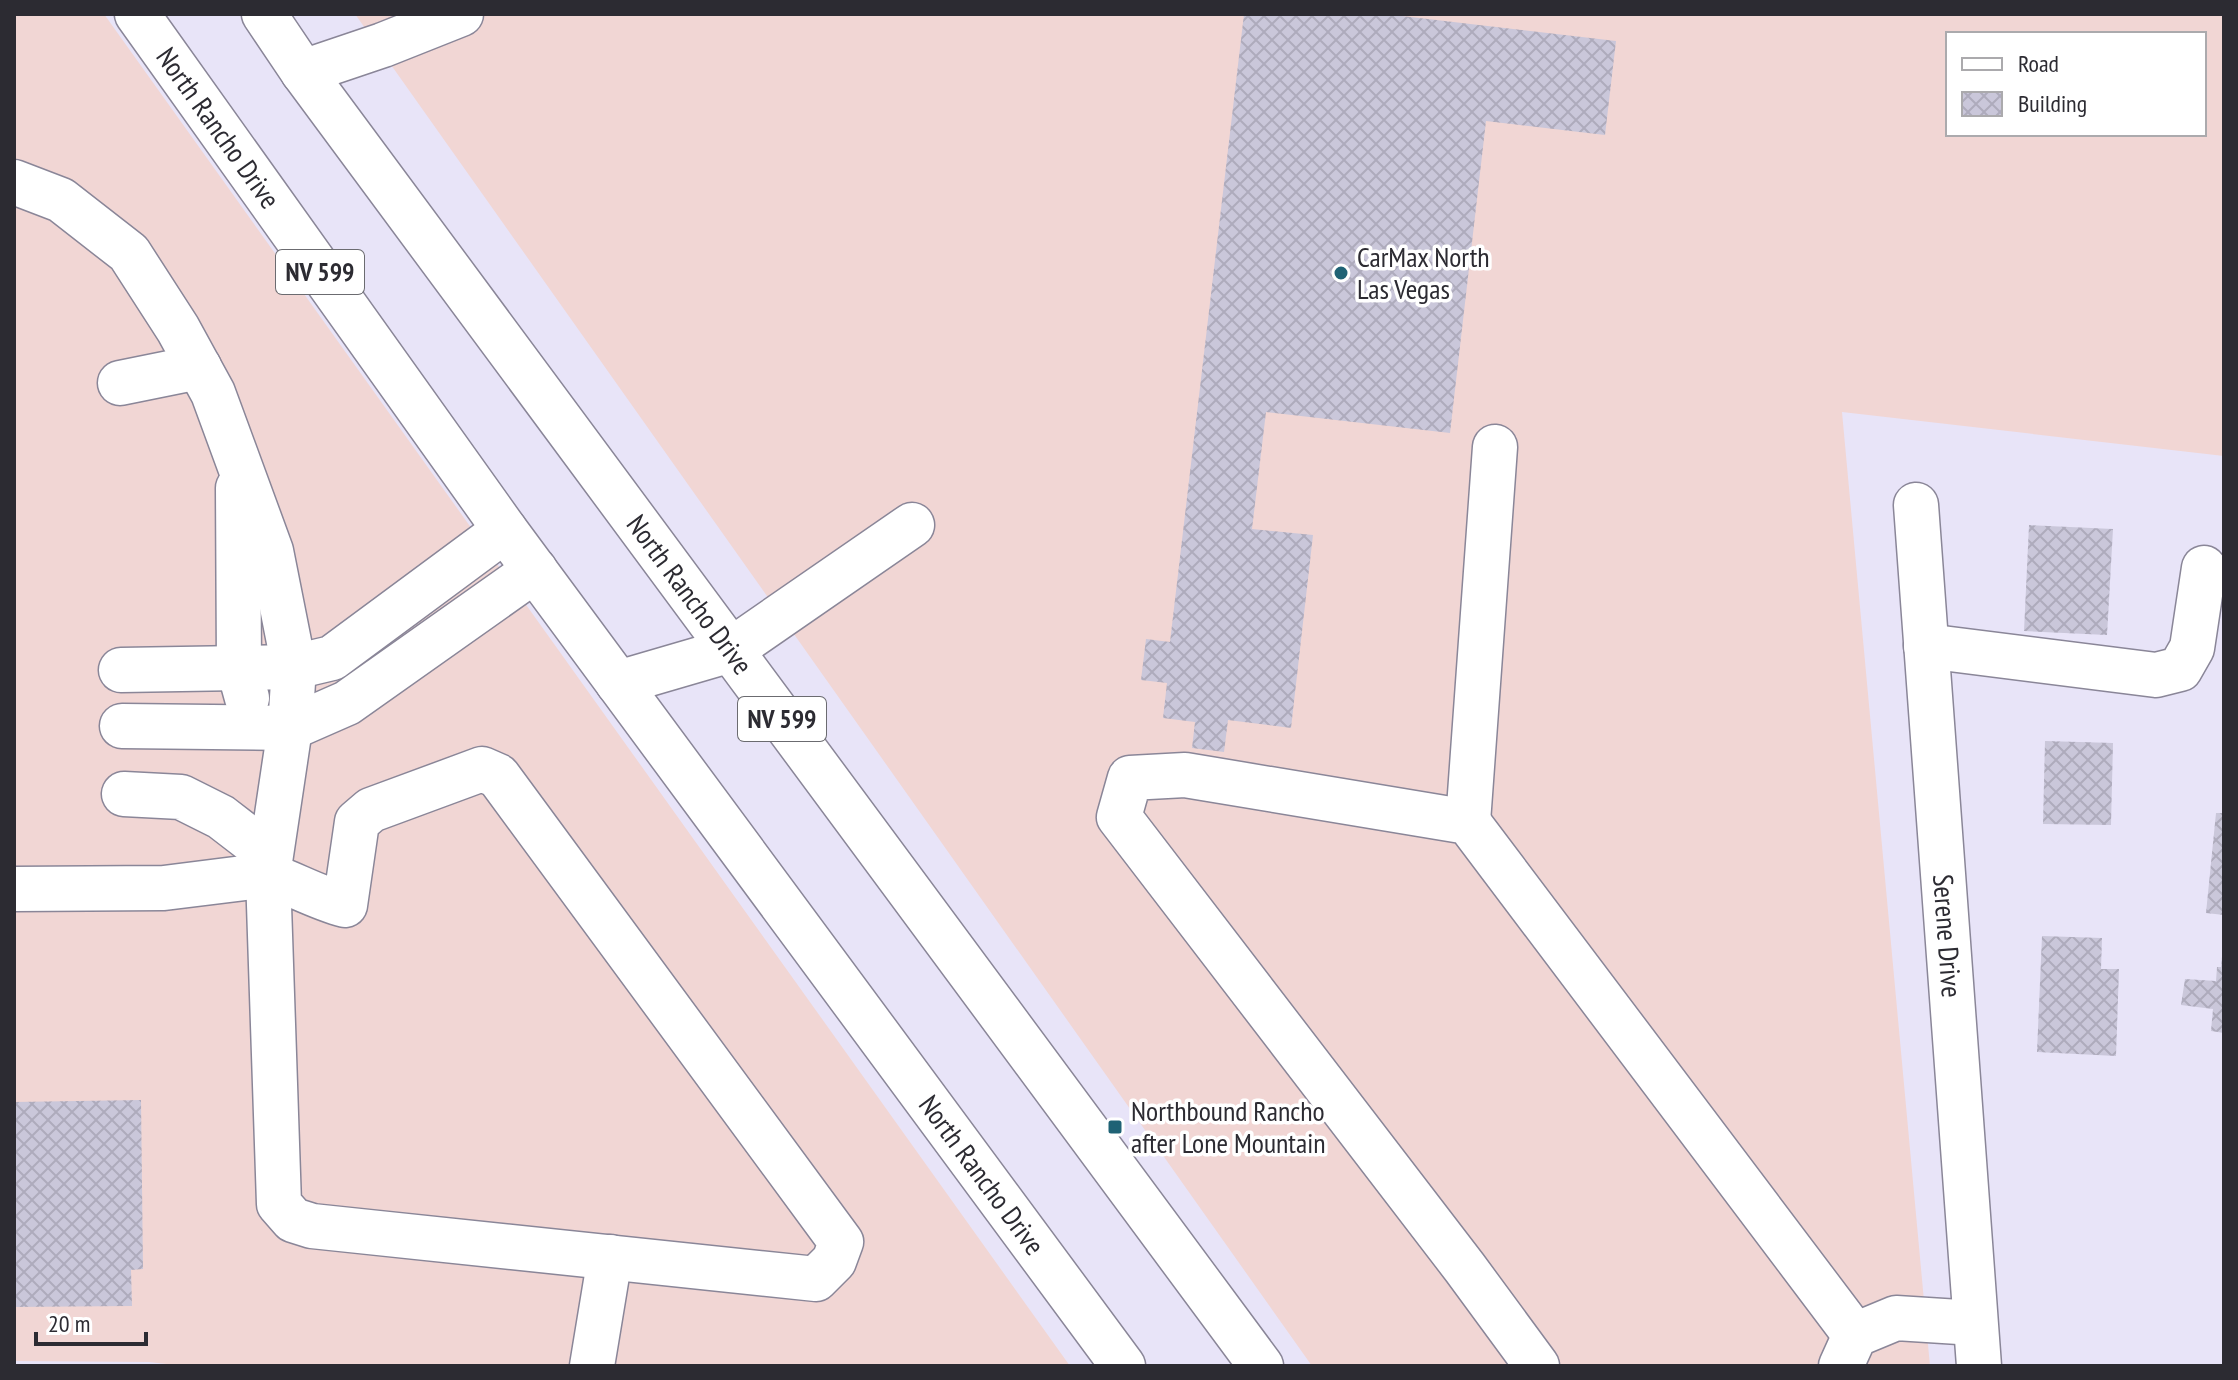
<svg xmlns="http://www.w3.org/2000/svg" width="2238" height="1380" viewBox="0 0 2238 1380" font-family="'PT Sans Narrow',sans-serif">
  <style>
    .commercial { fill: #f1d6d4; fill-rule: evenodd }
    .building { fill: url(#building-cross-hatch) }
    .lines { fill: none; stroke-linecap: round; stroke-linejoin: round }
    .minor-casing { stroke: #8a8698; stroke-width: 47 }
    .major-casing { stroke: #8a8698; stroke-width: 47 }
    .minor { stroke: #fff; stroke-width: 44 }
    .major { stroke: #fff; stroke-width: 44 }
    .poi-dot { fill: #1f6275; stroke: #fff; stroke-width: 3 }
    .labels { text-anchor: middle; stroke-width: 7; stroke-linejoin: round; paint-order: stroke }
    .shield { fill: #fff; stroke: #6b6b70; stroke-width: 2 }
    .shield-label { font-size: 26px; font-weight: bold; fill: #2c2b32 }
    .street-label { font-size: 28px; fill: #2c2b32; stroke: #fff }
    .poi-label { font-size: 28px; fill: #2c2b32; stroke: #fff; text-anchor: start }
  </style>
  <defs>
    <pattern id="building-cross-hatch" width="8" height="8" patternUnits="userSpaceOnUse" patternTransform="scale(2)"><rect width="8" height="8" fill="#cac7da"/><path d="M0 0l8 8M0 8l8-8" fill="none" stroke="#aeabbc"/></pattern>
  </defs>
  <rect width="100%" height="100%" fill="#e8e4f8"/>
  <!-- commercial -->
  <path class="commercial" d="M 14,14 L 104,14 L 1070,1366 L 184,1366 L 149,1362 L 14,1361 Z
    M 355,14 L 2224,14 L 2224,456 L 1842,412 L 1930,1366 L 1312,1366 ZM 1948,34 L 2204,34 L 2204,134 L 1948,134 Z"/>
  <!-- building -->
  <path class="building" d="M 1244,14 L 1385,14 L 1616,41 L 1605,135 L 1486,121 L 1450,433 L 1266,412 L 1252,529 L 1313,535 L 1291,728 L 1228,720 L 1224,752 L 1192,748 L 1195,722 L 1163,718 L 1167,683 L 1141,680 L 1146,639 L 1170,642 Z
    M 2029,525 L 2113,529 L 2107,635 L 2024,631 Z
    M 2045,741 L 2113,743 L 2111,825 L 2043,824 Z
    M 2216,813 L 2224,813 L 2224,915 L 2206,913 Z
    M 2042,936 L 2102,938 L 2101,969 L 2119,969 L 2116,1056 L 2037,1052 Z
    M 2222,957 L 2224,957 L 2224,1033 L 2211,1031 L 2213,1009 L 2181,1005 L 2185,979 L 2216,981 L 2217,967 L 2221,967 Z
    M 141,1100 L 143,1269 L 131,1270 L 132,1306 L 14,1307 L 14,1102 Z"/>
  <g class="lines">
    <!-- minor casing -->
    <g class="minor-casing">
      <g id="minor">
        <path d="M 303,72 L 383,45 L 461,14"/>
        <path d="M 14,182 L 61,200 L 129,253 L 178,329 L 213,393 L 271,551 L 294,667 L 290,728 L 268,875 L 164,888 L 14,889"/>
        <path d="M 120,383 L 199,367"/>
        <path d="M 238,488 L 239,669 L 247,698"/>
        <path id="s1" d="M 1916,505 L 1979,1366"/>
        <path d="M 1926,646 L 2156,675 L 2180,669 L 2192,648 L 2204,568"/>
        <path d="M 731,650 L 912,525"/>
        <path d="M 121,670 L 294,667 L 332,658 L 505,530"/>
        <path d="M 122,726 L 290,728 L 347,703 L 535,570"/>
        <path d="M 482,769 L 498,776 L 841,1242 L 834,1261 L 816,1279 L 312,1226 L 293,1220 L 279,1204 L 268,875 C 294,884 318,898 345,905 L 357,822 L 371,810 Z"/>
        <path d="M 124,794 L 181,797 L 221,817 L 269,854"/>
        <path d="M 1468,822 L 1495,447"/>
        <path d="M 592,1366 L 610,1257"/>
        <path d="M 1537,1366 L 1465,1268 L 1119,817 L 1130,778 L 1185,775 L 1468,822 L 1855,1335"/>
        <path d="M 1841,1366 L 1855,1335 L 1896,1318 L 1975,1323"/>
      </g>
    </g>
    <!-- major casing -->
    <g class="major-casing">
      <g id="major">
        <path id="s2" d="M 137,14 L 505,530 L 1123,1366"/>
        <path id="s3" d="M 264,14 L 303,72 L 1261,1366"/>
        <path d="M 618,683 L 731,650"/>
      </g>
    </g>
    <!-- minor -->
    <use href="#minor" class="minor"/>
    <!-- major -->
    <use href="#major" class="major"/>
  </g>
  <!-- markers -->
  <g class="poi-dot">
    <circle cx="1341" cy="273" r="8"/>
    <rect x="1107" y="1119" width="16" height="16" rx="4"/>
  </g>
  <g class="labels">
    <!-- shield labels -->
    <g class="shield">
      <rect x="276" y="250" width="88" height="44" rx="6"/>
      <rect x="738" y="697" width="88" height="44" rx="6"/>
    </g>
    <g class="shield-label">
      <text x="320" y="281">NV 599</text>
      <text x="782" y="728">NV 599</text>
    </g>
    <!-- street labels -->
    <g class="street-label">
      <text dy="10" stroke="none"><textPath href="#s2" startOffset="140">North Rancho Drive</textPath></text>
      <text dy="10" stroke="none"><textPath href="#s3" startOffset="720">North Rancho Drive</textPath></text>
      <text dy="10" stroke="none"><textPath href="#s1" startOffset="432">Serene Drive</textPath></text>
      <text dy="10" stroke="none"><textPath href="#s2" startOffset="1436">North Rancho Drive</textPath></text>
    </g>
    <!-- poi labels -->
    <g class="poi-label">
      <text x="1357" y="267">CarMax North<tspan x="1357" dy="32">Las Vegas</tspan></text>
      <text x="1131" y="1121">Northbound Rancho<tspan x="1131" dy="32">after Lone Mountain</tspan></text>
    </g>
  </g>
  <!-- border -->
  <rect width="2238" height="1380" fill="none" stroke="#2c2b32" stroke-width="32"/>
  <!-- legend -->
  <rect x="1946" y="32" width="260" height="104" fill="#ffffff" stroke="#abaaad" stroke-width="2"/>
  <rect x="1962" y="58" width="40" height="12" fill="#ffffff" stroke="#abaaad" stroke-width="2"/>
  <text x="2018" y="72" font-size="24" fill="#2c2b32">Road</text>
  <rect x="1962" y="92" width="40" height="24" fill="url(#building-cross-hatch)" stroke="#abaaad" stroke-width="2"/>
  <text x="2018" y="112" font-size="24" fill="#2c2b32">Building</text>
  <!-- scale -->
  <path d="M36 1332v12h110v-12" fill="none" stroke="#2c2b32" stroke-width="4"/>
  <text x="48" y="1332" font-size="24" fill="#2c2b32" stroke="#ffffff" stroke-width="6" paint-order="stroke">20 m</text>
</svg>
